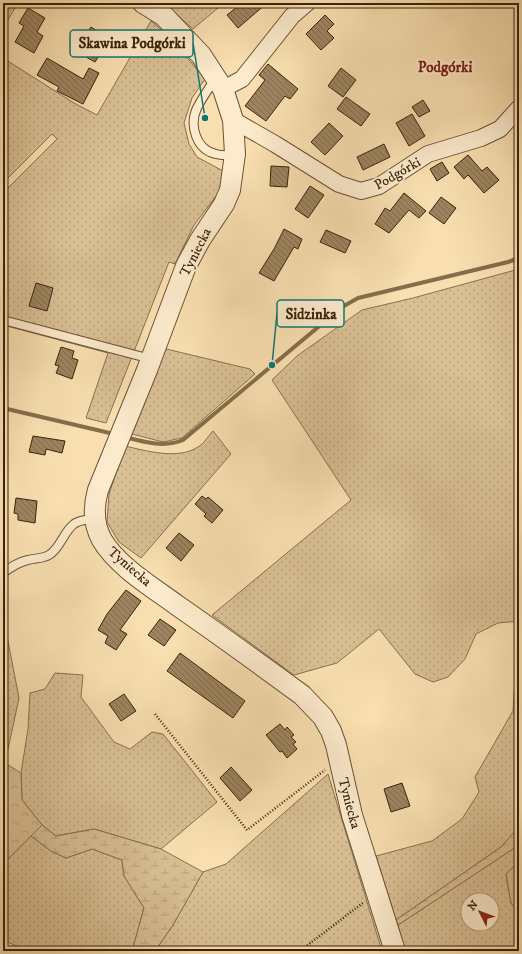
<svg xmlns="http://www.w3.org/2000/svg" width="522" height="954" viewBox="0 0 522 954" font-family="'IM FELL DW Pica',serif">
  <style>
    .grass { fill: url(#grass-dots); stroke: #8a704e; fill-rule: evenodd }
    .forest { fill: url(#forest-crowns); stroke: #8a704e }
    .wetland { fill: url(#wetland-marsh); stroke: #8a704e }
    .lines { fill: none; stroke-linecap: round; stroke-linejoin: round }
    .stream { stroke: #866d4b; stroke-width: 4 }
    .building { fill: url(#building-back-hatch); stroke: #3a2209 }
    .service-casing { stroke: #6a5133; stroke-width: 10 }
    .minor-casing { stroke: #6a5133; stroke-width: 18 }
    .tertiary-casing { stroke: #6a5133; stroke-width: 22 }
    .path { stroke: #3a2209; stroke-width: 2.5; stroke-dasharray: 1 2; stroke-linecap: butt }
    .service { stroke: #fbeacc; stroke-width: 8 }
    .minor { stroke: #fbeacc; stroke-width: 16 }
    .tertiary { stroke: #fbeacc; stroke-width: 20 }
    .labels { text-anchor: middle; stroke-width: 4; stroke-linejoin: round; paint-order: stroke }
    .street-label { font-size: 14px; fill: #3a2209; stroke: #fbeacc }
    .neighbourhood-label { font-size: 15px; font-weight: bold; fill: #7a1f14; stroke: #fbeacc }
    .leader { fill: none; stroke: #0f766e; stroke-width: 1.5 }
    .callout-dot { fill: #0f766e; stroke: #fbeacc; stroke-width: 1.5 }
    .callout { fill: #fbeacc; stroke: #0f766e; stroke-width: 1.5 }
    .callout-label { font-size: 15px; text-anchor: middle; font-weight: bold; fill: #3a2209 }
  </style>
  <defs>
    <pattern id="grass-dots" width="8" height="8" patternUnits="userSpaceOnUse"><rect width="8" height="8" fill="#d9bf94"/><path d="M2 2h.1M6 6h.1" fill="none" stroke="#bba47e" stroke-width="1.8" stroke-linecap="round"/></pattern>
    <pattern id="forest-crowns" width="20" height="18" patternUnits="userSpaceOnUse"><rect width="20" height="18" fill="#d9bf94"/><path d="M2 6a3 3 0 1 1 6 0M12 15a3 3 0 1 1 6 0" fill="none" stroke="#bba47e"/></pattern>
    <pattern id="wetland-marsh" width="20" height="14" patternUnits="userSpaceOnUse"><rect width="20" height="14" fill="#d9bf94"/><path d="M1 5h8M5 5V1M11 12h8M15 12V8" fill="none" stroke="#bba47e"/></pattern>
    <pattern id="building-back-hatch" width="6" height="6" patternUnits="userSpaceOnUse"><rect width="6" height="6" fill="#9d8460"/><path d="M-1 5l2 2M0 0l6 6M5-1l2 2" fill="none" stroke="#816c4d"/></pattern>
  </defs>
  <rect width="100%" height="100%" fill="#f9dfb0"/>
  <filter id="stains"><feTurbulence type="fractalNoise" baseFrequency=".005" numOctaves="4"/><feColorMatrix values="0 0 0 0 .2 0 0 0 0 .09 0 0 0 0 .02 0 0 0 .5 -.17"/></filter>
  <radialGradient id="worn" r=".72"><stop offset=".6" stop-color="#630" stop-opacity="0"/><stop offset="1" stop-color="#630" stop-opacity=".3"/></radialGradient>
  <!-- grass -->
  <path class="grass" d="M 3,3 L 18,3 L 3,28 Z
    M 164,3 L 224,3 L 193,29 Z
    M 151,21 L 170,37 L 205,79 L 192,98 L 184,123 L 189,144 L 197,157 L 225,172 L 220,191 L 194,225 L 175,264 L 169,262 L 106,423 L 86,418 L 108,353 L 3,325 L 3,193 L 57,139 L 52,134 L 3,183 L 3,58 L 74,103 L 97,115 Z
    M 519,269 L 519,621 L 498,623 L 476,634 L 465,659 L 448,677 L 433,682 L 415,674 L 379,629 L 337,663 L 294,675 L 212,615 L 351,500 L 272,380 L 297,356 L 362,310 L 413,298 Z
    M 162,348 L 250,369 L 255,374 L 182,438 L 163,442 L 128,433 Z
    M 213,431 L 231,454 L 141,558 L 119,542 L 107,522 L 109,494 L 125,446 C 147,451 178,460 198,447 C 204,444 208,436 213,431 Z
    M 6,631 L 19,698 L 5,763 L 3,764 L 3,632 Z
    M 519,646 L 519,827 L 501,847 L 396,920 L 376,856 L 432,841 L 462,819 L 479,792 L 475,777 L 513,711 L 517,647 Z
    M 55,673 L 83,675 L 81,697 L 114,742 L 130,749 L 152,732 L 163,734 L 217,802 L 161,849 L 94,829 L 56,836 L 42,825 L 22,800 L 21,773 L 28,729 L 30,693 L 45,689 Z
    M 328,774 L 382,951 L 155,951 L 173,925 L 203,872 L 226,864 Z
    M 31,836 L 51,851 L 66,858 L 92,849 L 122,860 L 124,876 L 144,908 L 132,951 L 28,951 L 3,940 L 3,864 Z
    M 519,845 L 519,862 L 506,874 L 511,903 L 519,914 L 519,951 L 405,951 L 398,925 ZM 468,900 L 492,900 L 492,924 L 468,924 Z"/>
  <!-- forest -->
  <path class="forest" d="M 5,763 L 21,773 L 22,800 L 42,825 L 3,864 L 3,764 Z"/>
  <!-- wetland -->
  <path class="wetland" d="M 42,825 L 56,836 L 94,829 L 161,849 L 203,872 L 173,925 L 155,951 L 132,951 L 144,908 L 124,876 L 122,860 L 92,849 L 66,858 L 51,851 L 31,836 Z
    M 519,827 L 519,845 L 398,925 L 396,920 L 501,847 Z
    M 519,862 L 519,914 L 511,903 L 506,874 Z"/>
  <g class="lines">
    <!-- stream -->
    <path class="stream" d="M 3,408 L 114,434
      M 125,437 C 144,442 164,448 183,440 L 335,313 L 344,306 L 358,298 L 508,262 L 519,258"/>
  </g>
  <!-- building -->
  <path class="building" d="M 242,3 L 267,3 L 238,28 L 227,15 Z
    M 28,8 L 45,18 L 37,32 L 43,36 L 34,53 L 15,42 L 24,26 L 19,23 Z
    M 325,15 L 334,24 L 327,31 L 334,38 L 321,50 L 306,34 Z
    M 91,27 L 110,39 L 95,62 L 86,57 L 90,50 L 80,43 Z
    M 47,58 L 83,79 L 89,68 L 99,73 L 83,104 L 57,91 L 59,87 L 37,75 Z
    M 268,64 L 298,89 L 290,99 L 285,96 L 266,121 L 245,106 L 265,80 L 259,75 Z
    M 341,68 L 356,80 L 343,97 L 328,86 Z
    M 346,97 L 370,114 L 361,126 L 337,109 Z
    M 423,100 L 430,111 L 419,117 L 412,107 Z
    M 412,114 L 425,136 L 409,146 L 396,123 Z
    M 329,123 L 343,136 L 325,155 L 311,142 Z
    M 384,144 L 390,157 L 363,170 L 357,157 Z
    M 468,155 L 482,171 L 487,167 L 499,180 L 484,193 L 468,175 L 464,179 L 454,167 Z
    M 442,162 L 449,173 L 437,181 L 430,169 Z
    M 271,166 L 289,167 L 287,187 L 270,186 Z
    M 310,186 L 324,195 L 308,218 L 295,209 Z
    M 404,193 L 426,211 L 419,218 L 409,210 L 389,233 L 375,224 L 385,208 L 390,211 Z
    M 441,197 L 456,208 L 444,224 L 429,213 Z
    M 284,229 L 302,239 L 298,249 L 294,247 L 274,281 L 259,273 L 274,249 Z
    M 326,230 L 351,241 L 345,253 L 320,242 Z
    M 36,283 L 53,288 L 47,311 L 29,306 Z
    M 61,347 L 74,351 L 72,358 L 78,360 L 72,379 L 56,373 L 59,366 L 55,365 Z
    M 33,436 L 65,441 L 62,453 L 46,449 L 45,455 L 29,452 Z
    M 202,496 L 206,499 L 208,497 L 223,510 L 212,523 L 204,516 L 206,514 L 195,504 Z
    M 16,498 L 37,501 L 35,523 L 18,520 L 18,514 L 14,513 Z
    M 179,533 L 194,545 L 181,561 L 166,548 Z
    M 126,590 L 141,601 L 120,630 L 127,634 L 116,650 L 105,643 L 108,636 L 98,630 L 107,614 Z
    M 160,619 L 176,630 L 164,646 L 148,635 Z
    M 180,653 L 245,701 L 233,718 L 167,671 Z
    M 124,694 L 136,711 L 121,721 L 109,704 Z
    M 280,724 L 285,730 L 287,727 L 294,735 L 291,737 L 296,742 L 293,744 L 297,749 L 287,758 L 282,751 L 280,752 L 266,735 Z
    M 231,767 L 252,790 L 240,801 L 220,778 Z
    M 402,783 L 410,806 L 391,812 L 384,789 Z"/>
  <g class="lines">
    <!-- service casing -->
    <g class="service-casing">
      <path id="service" d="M 215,79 C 209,88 202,98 197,108 C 189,125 196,150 216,154 C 222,156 228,155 234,155
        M 3,320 L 151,359
        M 3,573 C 11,567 18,562 28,560 C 35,558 42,559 49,555 C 60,549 64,531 74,524 C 79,520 88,520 94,518"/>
    </g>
    <!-- minor casing -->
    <g class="minor-casing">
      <path id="minor" d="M 223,89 L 242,79 L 292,16 L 307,3
        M 233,120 L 275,144 L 339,184 L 361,191 L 379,186 L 428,154 L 481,138 L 500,129 L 519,108"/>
    </g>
    <!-- tertiary casing -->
    <g class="tertiary-casing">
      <path id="tertiary" d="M 143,3 L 164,16 L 201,55 L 223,89 L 233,120 L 235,154 L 230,190 L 224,204 L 200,240 L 186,266 L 147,370 L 98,490 C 93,508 93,524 102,540 C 118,567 154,588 178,606 C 220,635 261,665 302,695 L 323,717 L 331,731 L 336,745 L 352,815 L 395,951"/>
    </g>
    <!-- path -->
    <path class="path" d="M 155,714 L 247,830 L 325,770
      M 300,951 L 364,902"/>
    <!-- service -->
    <use href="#service" class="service"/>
    <!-- minor -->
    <use href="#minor" class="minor"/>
    <!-- tertiary -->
    <use href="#tertiary" class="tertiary"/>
  </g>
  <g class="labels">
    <!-- street labels -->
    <g class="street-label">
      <text transform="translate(397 173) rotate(-30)" y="5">Podgórki</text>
      <text transform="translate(195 252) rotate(-63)" y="5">Tyniecka</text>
      <text transform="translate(130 566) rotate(41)" y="5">Tyniecka</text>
      <text transform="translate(350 803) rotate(75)" y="5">Tyniecka</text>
    </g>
    <!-- neighbourhood labels -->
    <g class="neighbourhood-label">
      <text x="445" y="72">Podgórki</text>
    </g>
  </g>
  <!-- callouts -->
  <path class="leader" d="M205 118L193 43M272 365L277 313"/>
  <g class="callout-dot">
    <circle cx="205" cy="118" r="4"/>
    <circle cx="272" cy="365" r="4"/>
  </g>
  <g class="callout">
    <rect x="70" y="30" width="123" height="27" rx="4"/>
    <rect x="277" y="300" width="67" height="27" rx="4"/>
  </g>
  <g class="callout-label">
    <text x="132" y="48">Skawina Podgórki</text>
    <text x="311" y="319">Sidzinka</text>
  </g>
  <!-- margin -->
  <rect width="522" height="954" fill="none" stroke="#f9dfb0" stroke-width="16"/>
  <rect x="4" y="4" width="514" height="946" fill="none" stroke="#3a2209" stroke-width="2"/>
  <rect x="8" y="8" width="506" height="938" fill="none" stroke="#3a2209"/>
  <!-- north arrow -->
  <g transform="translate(480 912) rotate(312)"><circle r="19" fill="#fbeacc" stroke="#ae9a7e"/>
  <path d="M0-3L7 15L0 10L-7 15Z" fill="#8f2418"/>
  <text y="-6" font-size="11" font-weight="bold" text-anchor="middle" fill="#3a2209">N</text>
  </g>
  <rect width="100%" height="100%" filter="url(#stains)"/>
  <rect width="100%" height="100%" fill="url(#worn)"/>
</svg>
